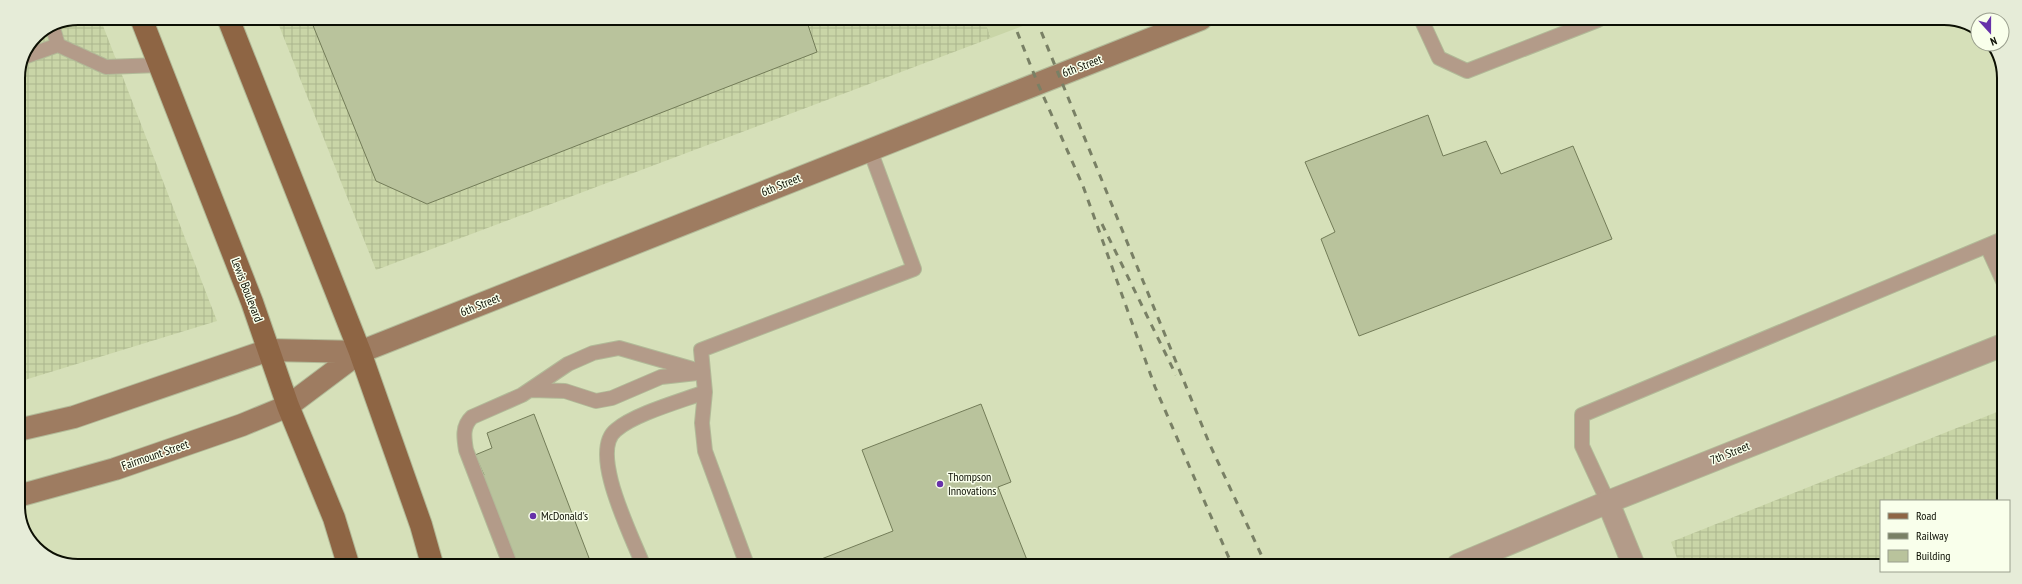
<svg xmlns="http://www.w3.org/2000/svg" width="2022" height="584" viewBox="0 0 2022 584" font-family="'PT Sans Narrow',sans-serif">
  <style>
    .built { fill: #c9d5a7 }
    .industrial { fill: url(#industrial-grid) }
    .building { fill: #b9c39c; stroke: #737c58 }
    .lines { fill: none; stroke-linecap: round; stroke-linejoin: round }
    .service-casing { stroke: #b2ba98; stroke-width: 16 }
    .minor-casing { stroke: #b2ba98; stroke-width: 24 }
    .secondary-casing { stroke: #b2ba98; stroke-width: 24 }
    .primary-casing { stroke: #b2ba98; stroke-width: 24 }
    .service { stroke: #b39b89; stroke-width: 14 }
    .minor { stroke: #b39b89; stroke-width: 22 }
    .secondary { stroke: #9e7c61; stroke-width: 22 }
    .primary { stroke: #8e6544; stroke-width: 22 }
    .rail { stroke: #798065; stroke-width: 3; stroke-dasharray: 7 7; stroke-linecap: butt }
    .poi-dot { fill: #6732a9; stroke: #f9ffeb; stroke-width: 1.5 }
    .labels { text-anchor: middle; stroke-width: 3; stroke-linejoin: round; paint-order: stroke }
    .street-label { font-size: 12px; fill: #0c0f03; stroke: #f9ffeb }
    .poi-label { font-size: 12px; fill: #0c0f03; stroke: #f9ffeb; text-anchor: start }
    .rim { fill: none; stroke: #0c0f03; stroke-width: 2 }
  </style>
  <defs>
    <pattern id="industrial-grid" width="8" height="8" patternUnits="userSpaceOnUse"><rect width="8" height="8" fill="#c9d5a7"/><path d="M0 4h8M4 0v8" fill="none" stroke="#abb68e"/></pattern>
  </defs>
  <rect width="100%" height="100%" fill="#d6e0b9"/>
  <!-- built -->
  <path class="built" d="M 984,19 L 1026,19 L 1028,24 L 991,38 Z"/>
  <!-- industrial -->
  <path class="industrial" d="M 78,18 L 100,18 L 217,321 L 18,382 L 18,78 L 36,36 Z
    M 276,18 L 984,19 L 991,38 L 376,270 Z
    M 2002,410 L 2002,501 L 1881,501 L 1881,566 L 1680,566 L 1671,542 Z"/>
  <!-- building -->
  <path class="building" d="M 310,18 L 806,19 L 817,52 L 427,204 L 376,181 Z
    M 1428,115 L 1443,156 L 1486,141 L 1501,174 L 1573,146 L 1612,239 L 1359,336 L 1321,239 L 1335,232 L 1305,162 Z
    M 981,404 L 1011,482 L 998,487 L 1029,565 L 806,565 L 893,531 L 862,450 Z
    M 534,414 L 589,558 L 570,565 L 513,564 L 478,478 L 484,475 L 475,455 L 492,448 L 487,433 Z"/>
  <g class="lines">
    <!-- service casing -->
    <g class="service-casing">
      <path id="service" d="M 1421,19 L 1439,58 L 1467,71 L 1598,20
        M 53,28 L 58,45
        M 27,56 L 58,45 L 106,67 L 159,65
        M 1987,246 L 2003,281
        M 531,390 L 565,391 L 596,401 L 612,398 L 661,377 L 697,373
        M 1608,502 L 1582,446 L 1582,415 L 2003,239
        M 510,564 L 466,450 C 464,438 462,426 472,417 L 522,395 L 568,364 L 593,353 L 619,348 L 703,372
        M 643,565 C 633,538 588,452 616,430 C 634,414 681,401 705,392
        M 747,565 L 705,451 L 702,423 L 705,392 L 701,350 L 914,269 L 870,150"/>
    </g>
    <!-- minor casing -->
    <g class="minor-casing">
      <path id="minor" d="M 1608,502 L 1634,566
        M 1458,565 L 1608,502 L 2003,345"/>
    </g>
    <!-- secondary casing -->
    <g class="secondary-casing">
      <path id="secondary" d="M 18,430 L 74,417 L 269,350 L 360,352
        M 18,496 L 115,469 L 242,425 L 288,406 L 360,352 L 1201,19"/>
    </g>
    <!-- primary casing -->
    <g class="primary-casing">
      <path id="primary" d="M 141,18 L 252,302 L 288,406 L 334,518 L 348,564
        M 228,18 L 360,352 L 421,525 L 432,564"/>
    </g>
    <!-- service -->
    <use href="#service" class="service"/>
    <!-- minor -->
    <use href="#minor" class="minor"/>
    <!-- secondary -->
    <use href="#secondary" class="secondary"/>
    <!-- primary -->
    <use href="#primary" class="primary"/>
    <!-- rail -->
    <path class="rail" d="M 1012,19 L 1038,84 L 1083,186 L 1155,387 L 1232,565
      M 1036,19 L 1210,445 L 1266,565
      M 1102,224 L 1176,375"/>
  </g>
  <!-- markers -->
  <g class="poi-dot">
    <circle cx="940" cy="484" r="4"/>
    <circle cx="533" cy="516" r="4"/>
  </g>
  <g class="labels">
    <!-- street labels -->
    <g class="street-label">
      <text transform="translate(1082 66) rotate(-21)" y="4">6th Street</text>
      <text transform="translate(781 185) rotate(-22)" y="4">6th Street</text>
      <text transform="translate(247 290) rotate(69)" y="4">Lewis Boulevard</text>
      <text transform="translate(480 305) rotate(-22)" y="4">6th Street</text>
      <text transform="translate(1730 453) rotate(-22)" y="4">7th Street</text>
      <text transform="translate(155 455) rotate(-19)" y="4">Fairmount Street</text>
    </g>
    <!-- poi labels -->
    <g class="poi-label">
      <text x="948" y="481">Thompson<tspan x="948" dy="14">Innovations</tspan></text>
      <text x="541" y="520">McDonald's</text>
    </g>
  </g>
  <!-- crop -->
  <path d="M0 0H2022V584H0ZM78 25H1944A53 53 0 0 1 1997 78V506A53 53 0 0 1 1944 559H78A53 53 0 0 1 25 506V78A53 53 0 0 1 78 25Z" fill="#e6ecd8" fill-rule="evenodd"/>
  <path class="rim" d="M78 25H1944A53 53 0 0 1 1997 78V506A53 53 0 0 1 1944 559H78A53 53 0 0 1 25 506V78A53 53 0 0 1 78 25Z"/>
  <!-- legend -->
  <rect x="1880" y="500" width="130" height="72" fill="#f9ffeb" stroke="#9a9f8e"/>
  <rect x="1888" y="513" width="20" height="6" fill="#8e6544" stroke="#9a9f8e"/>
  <text x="1916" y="520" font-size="12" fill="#0c0f03">Road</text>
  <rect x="1888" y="533" width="20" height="6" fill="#798065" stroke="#9a9f8e"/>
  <text x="1916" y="540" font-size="12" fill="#0c0f03">Railway</text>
  <rect x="1888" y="550" width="20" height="12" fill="#b9c39c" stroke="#9a9f8e"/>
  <text x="1916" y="560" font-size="12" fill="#0c0f03">Building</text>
  <!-- north arrow -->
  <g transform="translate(1990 32) rotate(159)"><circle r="19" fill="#f9ffeb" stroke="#9a9f8e"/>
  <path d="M0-3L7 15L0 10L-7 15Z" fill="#6732a9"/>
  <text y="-6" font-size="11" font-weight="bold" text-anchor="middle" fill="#0c0f03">N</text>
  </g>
</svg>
